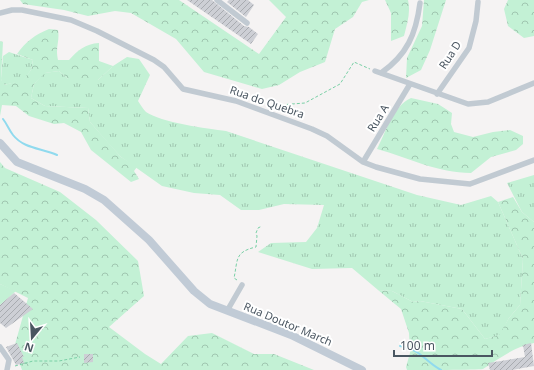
<svg xmlns="http://www.w3.org/2000/svg" width="534" height="370" viewBox="0 0 534 370" font-family="'Noto Sans',sans-serif">
  <style>
    .grass { fill: url(#grass-tufts) }
    .forest { fill: url(#forest-crowns) }
    .pitch { fill: #c3f1d5 }
    .lines { fill: none; stroke-linecap: round; stroke-linejoin: round }
    .stream { stroke: #90daee; stroke-width: 2 }
    .building { fill: url(#building-hatch) }
    .path { stroke: #7ad0a6; stroke-width: 1; stroke-dasharray: 3 2; stroke-linecap: butt }
    .minor { stroke: #c1cad2; stroke-width: 5.5 }
    .secondary { stroke: #c1cbd6; stroke-width: 8 }
    .labels { text-anchor: middle; stroke-width: 4; stroke-linejoin: round; paint-order: stroke }
    .street-label { font-size: 11px; fill: #4a5661; stroke: #fff }
  </style>
  <defs>
    <pattern id="grass-tufts" width="24" height="20" patternUnits="userSpaceOnUse"><rect width="24" height="20" fill="#c3f1d5"/><path d="M3 7l-1-3M5 7V3M7 7l1-3M15 17l-1-3M17 17v-4M19 17l1-3" fill="none" stroke="#a0c6b0"/></pattern>
    <pattern id="forest-crowns" width="20" height="18" patternUnits="userSpaceOnUse"><rect width="20" height="18" fill="#c3f1d5"/><path d="M2 6a3 3 0 1 1 6 0M12 15a3 3 0 1 1 6 0" fill="none" stroke="#a0c6b0"/></pattern>
    <pattern id="building-hatch" width="6" height="6" patternUnits="userSpaceOnUse"><rect width="6" height="6" fill="#cdcfd5"/><path d="M-1 1l2-2M0 6l6-6M5 7l2-2" fill="none" stroke="#a8abb0"/></pattern>
  </defs>
  <rect width="100%" height="100%" fill="#f5f3f3"/>
  <!-- grass -->
  <path class="grass" d="M 9,52 L 33,60 L 31,70 L 23,81 L 3,85 L 1,79 L 3,56 Z
    M 127,57 L 139,59 L 150,75 L 138,101 C 140,104 143,109 146,112 C 160,122 208,129 226,131 L 417,195 L 461,205 L 491,196 L 498,202 L 523,259 L 520,305 L 509,318 L 500,335 L 485,339 L 462,309 L 420,301 L 413,302 L 392,291 L 378,290 L 352,268 L 312,269 L 258,252 L 271,243 L 306,242 L 317,228 L 324,205 L 284,204 L 259,210 L 241,210 L 220,195 L 194,193 L 162,186 L 121,157 L 109,144 L 90,122 L 88,108 L 45,106 L 31,98 L 34,84 L 44,73 L 59,71 L 68,79 L 98,80 L 113,66 Z
    M 534,175 L 534,222 L 522,212 L 507,183 Z"/>
  <!-- forest -->
  <path class="forest" d="M 20,0 L 179,0 L 259,54 L 286,17 L 269,0 L 369,0 L 362,2 L 353,17 L 335,29 L 325,62 L 300,72 L 279,85 L 262,89 L 204,72 L 176,39 L 131,13 L 115,11 L 88,16 L 64,10 L 23,4 Z
    M 385,0 L 408,0 C 411,12 407,24 404,36 L 391,41 L 391,13 Z
    M 424,0 L 446,0 L 430,50 L 421,70 L 406,78 L 407,58 L 422,26 Z
    M 508,0 L 534,0 L 534,36 L 524,38 L 508,26 L 504,9 Z
    M 49,29 L 58,30 C 60,42 55,46 58,60 L 69,60 C 78,50 85,44 99,43 L 99,61 L 113,66 L 98,80 L 85,86 L 68,79 L 59,71 L 45,73 L 34,84 L 31,98 L 45,106 L 88,108 L 90,122 L 121,157 L 137,167 L 134,171 L 139,179 L 131,182 L 91,150 L 81,132 L 64,123 L 54,124 L 29,116 L 16,106 L 2,105 L 0,116 L 0,41 L 3,42 L 1,79 L 4,85 L 23,80 L 31,70 L 33,60 L 17,54 C 26,41 35,35 49,29 Z
    M 411,98 L 438,104 L 452,113 L 451,124 L 454,132 L 473,137 L 493,132 L 510,130 L 523,136 L 523,144 L 516,150 L 491,157 L 471,173 C 438,173 409,158 377,149 C 386,132 392,107 411,98 Z
    M 0,162 L 5,168 L 60,192 L 96,220 L 138,261 L 144,296 L 109,327 L 145,354 L 161,364 L 188,336 L 212,333 L 254,354 L 274,354 L 314,370 L 22,370 L 14,348 L 28,298 L 0,284 Z
    M 513,197 L 522,212 L 534,222 L 534,343 C 514,347 500,358 483,369 C 478,370 417,370 407,370 L 406,367 L 410,353 L 409,333 L 401,309 L 378,290 L 392,291 L 413,302 L 420,301 L 462,309 L 485,339 L 499,335 L 509,318 L 520,305 L 523,259 L 498,202 Z"/>
  <!-- pitch -->
  <path class="pitch" d="M 0,284 L 16,291 L 0,305 Z"/>
  <g class="lines">
    <!-- stream -->
    <path class="stream" d="M 3,119 C 7,124 9,130 13,135 C 24,149 42,148 57,155
      M 400,346 C 421,349 424,361 441,370"/>
  </g>
  <!-- building -->
  <path class="building" d="M 187,0 L 212,0 L 244,26 L 249,27 L 258,34 L 251,44 Z
    M 229,0 L 248,0 L 254,5 L 246,17 L 227,2 Z
    M 14,293 L 33,309 L 6,328 L 0,323 L 0,305 Z
    M 17,343 L 24,357 L 22,357 L 24,363 L 16,365 L 6,347 Z
    M 531,343 L 534,366 L 512,370 L 490,370 L 488,363 L 525,357 L 523,345 Z
    M 84,354 L 93,354 L 93,362 L 84,363 Z"/>
  <g class="lines">
    <!-- path -->
    <path class="path" d="M 262,103 L 279,105 L 305,103 L 340,84 L 354,62 L 370,69
      M 237,280 L 234,278 C 238,260 234,252 256,247 L 257,236 L 256,233 L 258,228 L 262,226
      M 15,366 L 33,361 L 59,361 L 80,357"/>
    <!-- minor -->
    <path class="minor" d="M 217,0 L 247,23
      M 0,13 L 12,10 L 22,10 L 71,20 L 97,31 L 154,60 L 164,67 L 183,89 L 236,101 L 312,129 L 327,136 L 363,162 L 376,167 L 420,179 L 470,184 L 534,160
      M 375,71 L 468,104 L 488,102 L 534,83
      M 381,73 C 407,55 416,34 420,3
      M 437,94 L 469,48 L 476,21 L 478,2
      M 363,162 L 410,84
      M 227,311 L 242,285
      M 0,347 L 9,360 L 7,370"/>
    <!-- secondary -->
    <path class="secondary" d="M 0,143 L 17,162 L 85,189 L 104,200 L 149,240 L 194,291 L 210,304 L 291,335 L 362,370"/>
  </g>
  <g class="labels">
    <!-- street labels -->
    <g class="street-label">
      <text transform="translate(450 55) rotate(-57)" y="4">Rua D</text>
      <text transform="translate(267 102) rotate(19)" y="4">Rua do Quebra</text>
      <text transform="translate(378 118) rotate(-58)" y="4">Rua A</text>
      <text transform="translate(288 324) rotate(23)" y="4">Rua Doutor March</text>
    </g>
  </g>
  <!-- north arrow -->
  <g transform="translate(32 338) rotate(198)" stroke="#ffffff" stroke-width="3" paint-order="stroke">
  <path d="M0-3L7 15L0 10L-7 15Z" fill="#4a5661"/>
  <text y="-6" font-size="11" font-weight="bold" text-anchor="middle" fill="#4a5661">N</text>
  </g>
  <!-- scale -->
  <path d="M394 350v6h98v-6" fill="none" stroke="#4a5661" stroke-width="2"/>
  <text x="400" y="350" font-size="12" fill="#4a5661" stroke="#ffffff" stroke-width="3" paint-order="stroke">100 m</text>
</svg>
